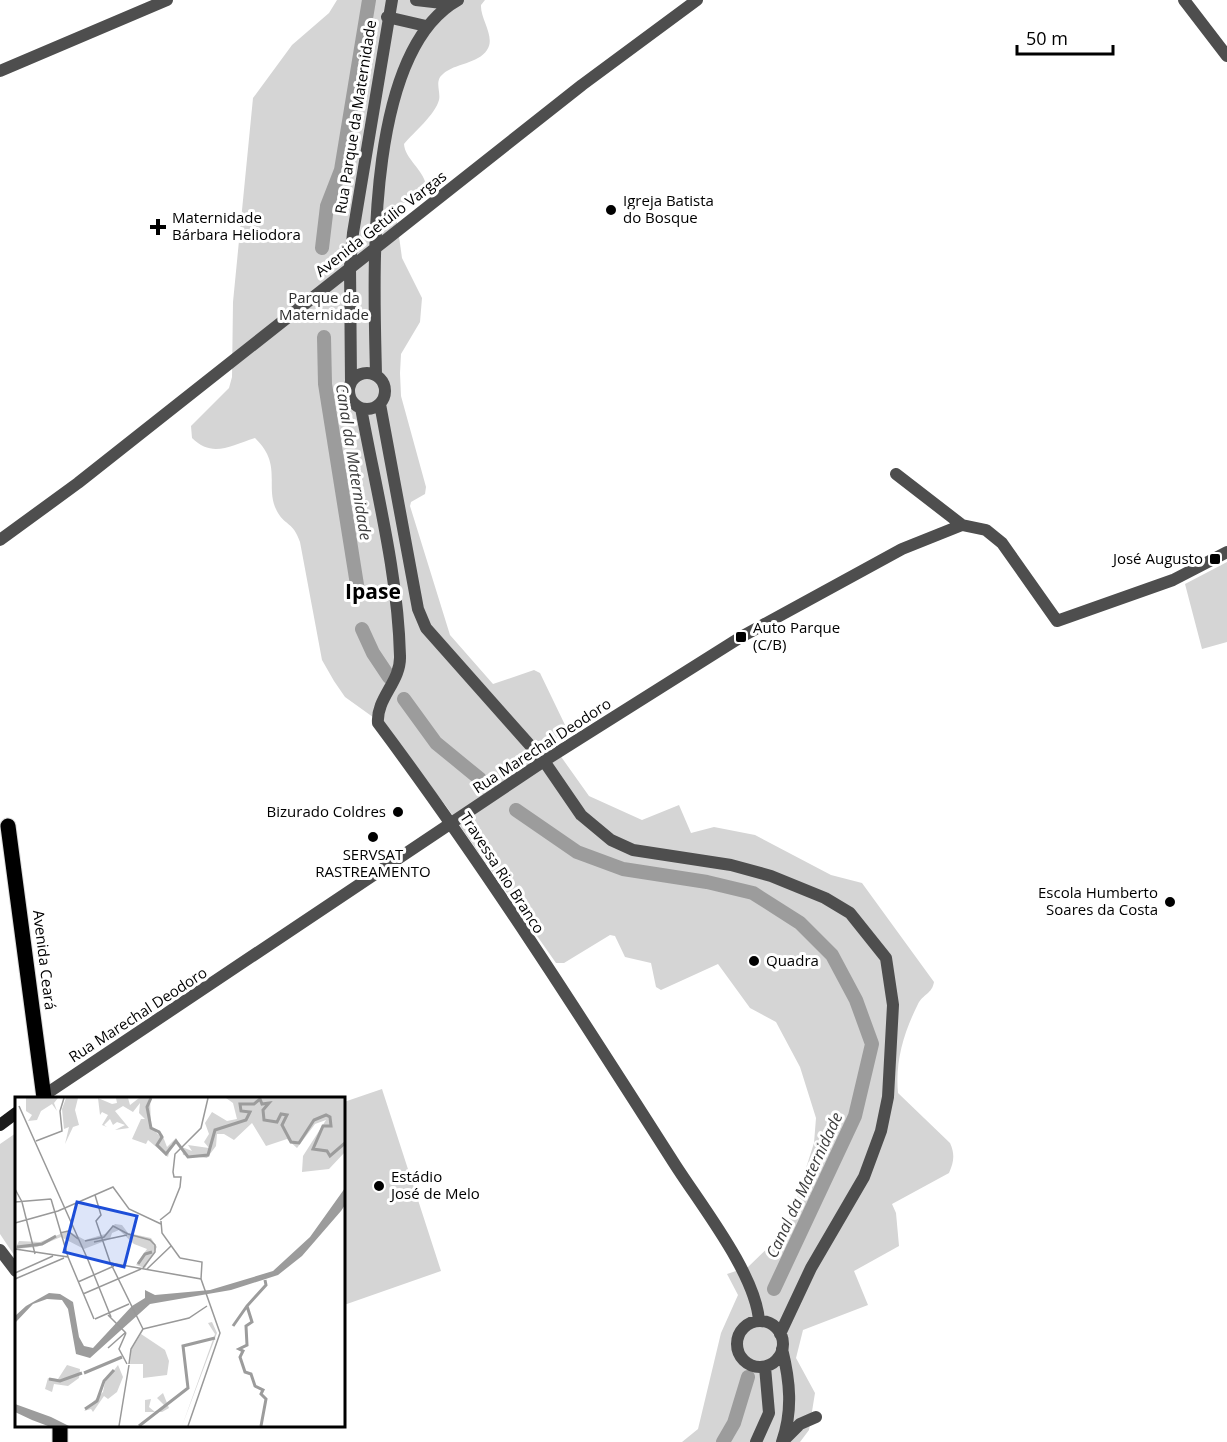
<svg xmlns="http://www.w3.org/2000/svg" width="1227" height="1442" viewBox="0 0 1227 1442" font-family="'Open Sans',sans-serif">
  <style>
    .park { fill: #d5d5d5 }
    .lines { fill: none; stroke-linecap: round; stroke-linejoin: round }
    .canal { stroke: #9c9c9c; stroke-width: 14 }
    .primary-casing { stroke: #dbdbdb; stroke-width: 17 }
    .tertiary { stroke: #4e4e4e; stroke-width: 12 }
    .secondary { stroke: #1b1b1b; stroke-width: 12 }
    .primary { stroke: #000; stroke-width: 15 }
    .poi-dot { fill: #000; stroke: #fff; stroke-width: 2 }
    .labels { text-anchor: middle; stroke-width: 6; stroke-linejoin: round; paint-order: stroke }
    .street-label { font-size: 15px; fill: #000; stroke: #fff }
    .poi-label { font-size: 15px; fill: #000; stroke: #fff; text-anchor: start }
    .park-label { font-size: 15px; fill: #2c2c2c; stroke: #fff }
    .water-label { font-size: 16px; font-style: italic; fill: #3d3d3d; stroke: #fff }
    .district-label { font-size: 21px; font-weight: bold; fill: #000; stroke: #fff }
    .inset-river { fill: none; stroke: #9c9c9c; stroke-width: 3 }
    .inset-road { fill: none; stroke: #999; stroke-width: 1.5 }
    .view { fill: #1d4ed8; fill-opacity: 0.15; stroke: #1d4ed8; stroke-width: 3 }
    .inset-edge { fill: none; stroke: #000; stroke-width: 3 }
  </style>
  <rect width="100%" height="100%" fill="#fff"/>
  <!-- park -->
  <path class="park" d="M 337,0 L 485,0 L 481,5 C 480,19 496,37 487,50 C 478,64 455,63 443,74 C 434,81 441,92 439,100 C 435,115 414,132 404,144 C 405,159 423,169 426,185 L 401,206 L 396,215 L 402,258 L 422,298 L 420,322 L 401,354 L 400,373 L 401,396 L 426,487 L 425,494 L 411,502 L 410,506 L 450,635 L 493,684 L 534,670 L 540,673 L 566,727 L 552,744 L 589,796 L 642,820 L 679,805 L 691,833 L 714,827 L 755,835 L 831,875 L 862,883 L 934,982 C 932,994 923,994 918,1004 C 904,1032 895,1061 898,1093 L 950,1143 C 955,1154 954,1162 949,1173 L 892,1204 L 896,1213 L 899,1246 L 854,1271 L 868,1305 L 803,1330 L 796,1358 L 815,1393 L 809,1430 L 800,1442 L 682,1442 L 698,1429 L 721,1333 L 738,1295 L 727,1274 L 748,1267 L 781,1235 L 791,1215 L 814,1143 L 816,1118 L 800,1067 L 776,1022 L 750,1008 L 718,964 L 661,990 L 656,987 L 651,963 L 625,957 L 615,936 L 610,935 L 564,963 L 556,963 L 446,806 L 384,725 L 345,697 L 334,681 L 322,660 L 300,542 C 293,522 286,526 278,513 C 263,487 284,466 255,438 C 230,446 212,458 192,438 L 191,426 L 229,388 L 232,377 L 233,302 L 253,98 L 292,45 L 329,13 Z
    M 1227,562 L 1227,642 L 1202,649 L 1185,584 Z
    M 382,1089 L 441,1271 L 344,1305 L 344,1102 Z
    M 16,1133 L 16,1258 L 0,1234 L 0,1144 Z"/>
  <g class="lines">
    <!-- canal -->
    <path class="canal" d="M 322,248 L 327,206 L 341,170 L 369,0
      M 324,337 L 325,384 L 358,591
      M 362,629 L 373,653 L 389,677
      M 404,699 L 436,743 L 480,779
      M 516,810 L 577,852 L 623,869 L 707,882 L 753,893 L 800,923 L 832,955 L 856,1000 L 872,1044 L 855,1116 L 774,1289
      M 723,1442 L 734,1423 L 748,1377"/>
    <!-- primary casing -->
    <g class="primary-casing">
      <path id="primary" d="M 8,826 L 44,1098
        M 60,1442 L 60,1426"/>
    </g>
    <!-- tertiary -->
    <path class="tertiary" d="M 416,0 L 451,4
      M 1184,0 L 1227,56
      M 387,17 L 426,26
      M 0,71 L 167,0
      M349 391a18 18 0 1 1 36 0a18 18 0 1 1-36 0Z
      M 376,375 C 374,279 363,53 458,0
      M 351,383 L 350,266 L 353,233 L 392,0
      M 380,404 L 418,609 L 426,628 L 544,761 L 581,815 L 611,840 L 633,850 L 731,865 L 771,876 L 825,898 L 850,913 L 886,958 L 893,1005 L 888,1097 L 881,1131 L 864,1177 L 811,1268 L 780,1334
      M 361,408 C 376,490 398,573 400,656 C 401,682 376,698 378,723 C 484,865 579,1014 674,1163 C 700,1204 756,1274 759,1321
      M 896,474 L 962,525
      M 0,540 L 78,483 L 582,85 L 697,0
      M 43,1096 L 544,761 L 741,637 L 902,549 L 962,525 L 986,530 L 1002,543 L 1057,621 L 1173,580 L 1227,552
      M 0,1250 L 16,1271
      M737 1344a23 23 0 1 1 46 0a23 23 0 1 1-46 0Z
      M 785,1439 L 800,1424 L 816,1417
      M 756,1442 L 769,1413 L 765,1367
      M 782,1442 C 793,1411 790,1381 782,1349"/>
    <!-- secondary -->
    <path class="secondary" d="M 0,1125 L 16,1113"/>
    <!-- primary -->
    <use href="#primary" class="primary"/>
  </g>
  <!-- markers -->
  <g class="poi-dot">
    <circle cx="611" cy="210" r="6"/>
    <path d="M155 218h6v6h6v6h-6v6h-6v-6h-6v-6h6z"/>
    <rect x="1209" y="553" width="12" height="12" rx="3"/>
    <rect x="735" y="631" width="12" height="12" rx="3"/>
    <circle cx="398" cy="812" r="6"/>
    <circle cx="373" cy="837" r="6"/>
    <circle cx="1170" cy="902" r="6"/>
    <circle cx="754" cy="961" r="6"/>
    <circle cx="379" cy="1186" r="6"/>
  </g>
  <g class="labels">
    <!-- street labels -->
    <g class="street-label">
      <text transform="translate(356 117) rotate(-81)" y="5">Rua Parque da Maternidade</text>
      <text transform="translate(381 224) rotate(-38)" y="5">Avenida Getúlio Vargas</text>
      <text transform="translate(542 746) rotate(-33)" y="5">Rua Marechal Deodoro</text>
      <text transform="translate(502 873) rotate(57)" y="5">Travessa Rio Branco</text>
      <text transform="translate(44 960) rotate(83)" y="5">Avenida Ceará</text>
      <text transform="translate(138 1015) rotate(-33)" y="5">Rua Marechal Deodoro</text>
    </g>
    <!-- poi labels -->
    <g class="poi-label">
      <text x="623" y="206">Igreja Batista<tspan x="623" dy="17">do Bosque</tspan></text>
      <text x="172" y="223">Maternidade<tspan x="172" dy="17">Bárbara Heliodora</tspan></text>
      <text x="1203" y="564" text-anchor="end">José Augusto</text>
      <text x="753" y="633">Auto Parque<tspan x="753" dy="17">(C/B)</tspan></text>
      <text x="386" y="817" text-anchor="end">Bizurado Coldres</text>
      <text x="373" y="860" text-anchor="middle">SERVSAT<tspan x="373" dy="17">RASTREAMENTO</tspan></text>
      <text x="1158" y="898" text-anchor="end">Escola Humberto<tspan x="1158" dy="17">Soares da Costa</tspan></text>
      <text x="766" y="966">Quadra</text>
      <text x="391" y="1182">Estádio<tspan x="391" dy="17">José de Melo</tspan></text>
    </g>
    <!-- park labels -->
    <g class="park-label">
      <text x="324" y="303">Parque da<tspan x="324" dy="17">Maternidade</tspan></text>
    </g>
    <!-- water labels -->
    <g class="water-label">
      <text transform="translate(354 462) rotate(81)" y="6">Canal da Maternidade</text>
      <text transform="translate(804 1185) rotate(-65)" y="6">Canal da Maternidade</text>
    </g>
    <!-- district labels -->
    <g class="district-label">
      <text x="373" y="599">Ipase</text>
    </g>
  </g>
  <!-- overview -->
  <g transform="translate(15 1097)">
    <rect width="330" height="330" fill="#fff"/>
    <path d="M 11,1 L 43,1 L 39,6 L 42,14 L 37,7 L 26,14 L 22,23 L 13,24 L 17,18 L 11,14 ZM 51,1 L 63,1 L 60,13 L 64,28 L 58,30 L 50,47 L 54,30 L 49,32 L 47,12 ZM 83,1 L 97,7 L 102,6 L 101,1 L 113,1 L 115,8 L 124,1 L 135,1 L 136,30 L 146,40 L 142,48 L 147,37 L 152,50 L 161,41 L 163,45 L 156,47 L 153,60 L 133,43 L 131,47 L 117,42 L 126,22 L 130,22 L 124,16 L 125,6 L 118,15 L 108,9 L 100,14 L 114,31 L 100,33 L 110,28 L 102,25 L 98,28 L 95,22 L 89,28 L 92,30 L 87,28 L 93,18 L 87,15 L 85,18 ZM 211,1 L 330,1 L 330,55 L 314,72 L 287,75 L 288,59 L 311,23 L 300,27 L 282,51 L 272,42 L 251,49 L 237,26 L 219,43 L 209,37 L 202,37 L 201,49 L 192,61 L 168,58 L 167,50 L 177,54 L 173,48 L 194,51 L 189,45 L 194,37 L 190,26 L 197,15 L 212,24 L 222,22 L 218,6 ZM 52,268 L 65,272 L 64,281 L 53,289 L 39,287 L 37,295 L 30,292 L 33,281 L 43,282 ZM 103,268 L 108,280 L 102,295 L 93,302 L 89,299 L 78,315 L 76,312 L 69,314 L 88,295 L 90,285 Z" fill="#d5d5d5"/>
    <path d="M 100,127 L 107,128 L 113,136 L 136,141 L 142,150 L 130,171 L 121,168 L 132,152 L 119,147 L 104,133 L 97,136 L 95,142 L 69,152 L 46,140 L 22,150 L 0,152 L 4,144 L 25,145 L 53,134 L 70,143 L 90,137 ZM 197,225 L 202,236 L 167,329 L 200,237 L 193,226 ZM 126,237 L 150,253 L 154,264 L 152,278 L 128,281 L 128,267 L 115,267 L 116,253 ZM 148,296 L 154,311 L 147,315 L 130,315 L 130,303 L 136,302 L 134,310 L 140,315 L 150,309 L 142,301 Z" fill="#d5d5d5"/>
    <path d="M 330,91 L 330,108 L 326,114 L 287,159 L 263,178 L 216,193 L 135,207 L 75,261 L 61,257 L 53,212 L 47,203 L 32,202 L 18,207 L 0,226 L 0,219 L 11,209 L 34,196 L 45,197 L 58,205 L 64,240 L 69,249 L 78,251 L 117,209 L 130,201 L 130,193 L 140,198 L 195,193 L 258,174 L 295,140 ZM 0,307 L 36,320 L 54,329 L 33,329 L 17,323 L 0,315 Z" fill="#9c9c9c"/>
    <path class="inset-river" d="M 136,1 L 132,10 L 136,31 L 144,35 L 147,40 L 142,48 L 151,57 L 161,44 L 173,60 L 193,58 L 200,33 L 231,23 L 235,15 L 226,14 L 225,7 L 239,7 L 245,2 L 247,7 L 254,6 L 248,13 L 249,23 L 262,25 L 266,17 L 272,18 L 267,28 L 276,45 L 284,46 L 299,23 L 311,18 L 315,20 L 316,29 L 308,29 L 298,52 L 312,54 L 315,59 L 330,46M 2,150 L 27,147 L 41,139M 123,167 L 130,157 L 137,155M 218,229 L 232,209M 69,276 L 107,260M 34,282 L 45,284 L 67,276M 70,312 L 82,304 L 89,284 L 99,273M 124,329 L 173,291 L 168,249 L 200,241M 246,329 L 251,302 L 246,297 L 248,293 L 240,289 L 236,277 L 230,275 L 225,260 L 228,254 L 224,252 L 232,248 L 231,229 L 237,225 L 232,209 L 251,188 L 250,183"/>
    <path class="inset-road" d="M 4,9 L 73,163M 21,44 L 47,34 L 45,14 L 49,1M 0,92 L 7,105 L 20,157M 80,98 L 86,118 L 81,124 L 95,165M 36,102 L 53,160M 0,105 L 36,102M 145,123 L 155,115 L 165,90 L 166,80 L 159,80 L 158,75 L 160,57 L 186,31 L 193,1M 146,124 L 147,136 L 165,161M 0,126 L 43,114 L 98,90 L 114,112 L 146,127M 45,136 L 53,134 L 63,142M 113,137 L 135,143 L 140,148 L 140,155 L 128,171M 70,144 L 89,140 L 98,129 L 113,137M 79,145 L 112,138M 0,152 L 53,160 L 79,222M 165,161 L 187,165 L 186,182M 73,163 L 96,220M 84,164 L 186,182 L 205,236 L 173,329M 95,165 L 128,232M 132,172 L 156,149M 0,176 L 38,159M 0,182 L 49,161M 63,185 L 99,169M 68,197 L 126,172M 93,218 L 111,236M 80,222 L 114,207M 128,232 L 174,221 L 192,209M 111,236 L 104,252 L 112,267M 93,251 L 111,235M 114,267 L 116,252 L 128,232M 104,329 L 114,268"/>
    <path class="view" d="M 62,105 L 122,119 L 109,170 L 49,155 Z"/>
    <rect width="330" height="330" class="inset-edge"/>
  </g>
  <!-- scale -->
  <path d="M1017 45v9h96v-9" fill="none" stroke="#000000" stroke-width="3"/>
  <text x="1026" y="45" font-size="18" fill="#000000" stroke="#ffffff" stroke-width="4.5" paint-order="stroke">50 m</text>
</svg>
